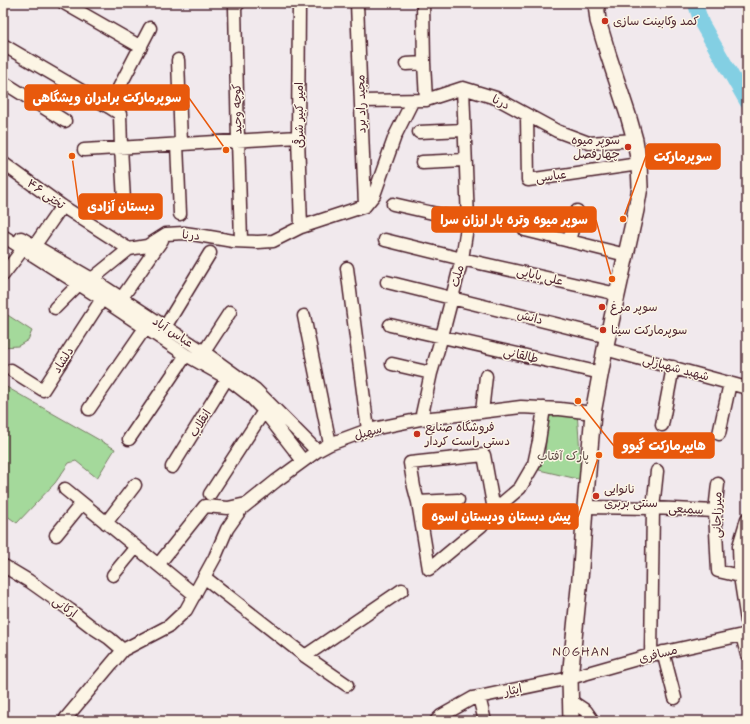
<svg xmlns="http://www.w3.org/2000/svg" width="750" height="724" viewBox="0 0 750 724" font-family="Mynerve,'Playpen Sans Arabic',sans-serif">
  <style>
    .green { fill: #a4d99b; stroke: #777c63 }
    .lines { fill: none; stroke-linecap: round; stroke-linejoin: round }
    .river { stroke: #83cfe3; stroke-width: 15 }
    .minor-casing { stroke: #4a1f2b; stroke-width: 15 }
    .major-casing { stroke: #4a1f2b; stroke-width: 18 }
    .minor { stroke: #fcf5e5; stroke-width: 12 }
    .major { stroke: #fcf5e5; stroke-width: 15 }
    .poi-dot { fill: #c8321e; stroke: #fcf5e5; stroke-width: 1.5 }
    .labels { text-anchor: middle; stroke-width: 3; stroke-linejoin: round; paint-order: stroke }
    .poi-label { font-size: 12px; fill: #4a1f2b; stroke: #fcf5e5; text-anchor: start }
    .street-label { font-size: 12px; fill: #4a1f2b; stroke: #fcf5e5 }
    .park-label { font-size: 12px; fill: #604e47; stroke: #fcf5e5 }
    .neighbourhood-label { font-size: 13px; letter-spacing: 1px; fill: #4a1f2b; stroke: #fcf5e5 }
    .leader { fill: none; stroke: #e8590c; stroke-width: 1.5 }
    .callout-dot { fill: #e8590c; stroke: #fcf5e5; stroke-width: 1.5 }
    .callout { fill: #e8590c; stroke: #e8590c; stroke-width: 1.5 }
    .callout-label { font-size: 13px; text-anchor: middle; font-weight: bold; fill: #fff }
  </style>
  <rect width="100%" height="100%" fill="#f1e9ed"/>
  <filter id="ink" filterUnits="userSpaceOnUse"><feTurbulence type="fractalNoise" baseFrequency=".025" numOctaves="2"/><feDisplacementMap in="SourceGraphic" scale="8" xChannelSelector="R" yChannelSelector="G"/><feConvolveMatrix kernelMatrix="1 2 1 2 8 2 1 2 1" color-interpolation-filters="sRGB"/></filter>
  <g filter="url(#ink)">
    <!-- green -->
    <path class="green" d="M 3,312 L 32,331 L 28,340 L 18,346 L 3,347 Z
      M 3,385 L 115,449 L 97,478 L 76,461 L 69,463 L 55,483 L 17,523 L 3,513 Z
      M 577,412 L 582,480 L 539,470 L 545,455 L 548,413 Z"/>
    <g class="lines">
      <!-- river -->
      <path class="river" d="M 695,3 L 702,24 L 747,102"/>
      <!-- minor casing -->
      <g class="minor-casing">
        <path id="minor" d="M 64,3 L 141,47
          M 239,3 L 235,7 L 238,140 L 241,241
          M 299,3 L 298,137 L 301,227
          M 357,3 C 360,71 362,138 365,206
          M 423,3 L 424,63 L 426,100
          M 3,45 L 109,107 L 120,114 L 121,147 L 124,200
          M 178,60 L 181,144
          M 406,64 L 424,63
          M 3,82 L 65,121
          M 361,101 L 426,100 L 463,88 L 496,98 L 557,131 L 589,143 L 635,140
          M 109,107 L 150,28
          M 527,115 L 528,180 L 639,164
          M 419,132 L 464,130
          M 177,144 L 180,214
          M 84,150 L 298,137
          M 422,162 L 465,160
          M 3,163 L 62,206 L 129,249
          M 393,204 L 468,221
          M 525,230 L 626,255
          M 3,236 L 102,299 L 186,355 L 227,378 L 249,395 L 264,411 L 303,461
          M 385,240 L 462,259 L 617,294
          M 569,241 L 577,211
          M 17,245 L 21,238 L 92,279 L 204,352 L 255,389 L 317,451
          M 35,245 L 62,206
          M 347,268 L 368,430
          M 3,275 L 23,249
          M 387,282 L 608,337
          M 121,299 L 162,240
          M 55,308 L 79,284 L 92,279 L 129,249 L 147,246 L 166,234 L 184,233 L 198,235 L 233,241 L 258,242 L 273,241 L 301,227 L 365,206 L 374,195 L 395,136 L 413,100
          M 304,316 L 330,444
          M 390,325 L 601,373
          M 165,327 L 210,253
          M 605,349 L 747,388
          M 204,352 L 230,312
          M 392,364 L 431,373
          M 11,370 L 43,390 L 102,299
          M 89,409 L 145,328
          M 482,412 L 486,376
          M 421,419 L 431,373 L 442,336 L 462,259 L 468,221 L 463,88
          M 662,425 L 673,367
          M 719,434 L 730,383
          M 129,439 L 186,355
          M 172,467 L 227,378
          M 718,484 L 715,511 L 718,571 L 740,576
          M 65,489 L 195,595
          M 210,494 L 264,411
          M 418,502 L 458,500
          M 585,507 L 653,508 L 715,511
          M 494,510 L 484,455 L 410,463 L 414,487 L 418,502 L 429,569 L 481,526 L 494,510 L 520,488 L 534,464 L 539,441 L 544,408
          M 747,519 L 739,546 L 740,576 L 747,621
          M 106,523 L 135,485
          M 56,535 L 82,503
          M 158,565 L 205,506 L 228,508 L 246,504
          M 4,566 L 29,581 L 70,610 L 92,627 L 109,638 L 123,650
          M 113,575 L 136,547
          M 204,577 L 305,656 L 347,685
          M 742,635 L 747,655
          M 663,652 L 675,698
          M 651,655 L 653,508 L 657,471
          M 305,656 L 402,590
          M 571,701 L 586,711 L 593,721
          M 65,721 L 66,718 L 123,650 L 169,626 L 186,610 L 215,557 L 227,529 L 241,509 L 276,481 L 317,451 L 330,444 L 368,430 L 421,419 L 441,417 L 521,407 L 560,409 L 593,413
          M 436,721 L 441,716 L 473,698 L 479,697
          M 485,721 L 479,697 L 570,678 L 651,655 L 747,634"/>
      </g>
      <!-- major casing -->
      <g class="major-casing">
        <path id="major" d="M 571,721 L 570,678 L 581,568 L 585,507 L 593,413 L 605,349 L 636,210 L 640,187 L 639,164 L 635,140 L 628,115 L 608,54 L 598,21 L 596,3"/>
      </g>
      <!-- minor -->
      <use href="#minor" class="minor"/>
      <!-- major -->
      <use href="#major" class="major"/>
    </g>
  </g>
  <!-- markers -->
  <g class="poi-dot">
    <circle cx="605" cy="21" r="4"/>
    <circle cx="628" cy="147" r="4"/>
    <circle cx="602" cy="307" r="4"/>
    <circle cx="603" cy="330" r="4"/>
    <circle cx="417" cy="434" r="4"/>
    <circle cx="596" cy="496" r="4"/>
  </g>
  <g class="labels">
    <!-- poi labels -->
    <g class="poi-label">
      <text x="613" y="25">کمد وکابینت سازی</text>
      <text x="620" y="144" text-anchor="end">سوپر میوه<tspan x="620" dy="14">چهارفصل</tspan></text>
      <text x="610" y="311">سوپر مرغ</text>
      <text x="611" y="334">سوپرمارکت سینا</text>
      <text x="425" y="431">فروشگاه صنایع<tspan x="425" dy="14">دستی راست کردار</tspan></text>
      <text x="604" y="493">نانوایی<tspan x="604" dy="14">سنتی بربری</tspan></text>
    </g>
    <!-- street labels -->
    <g class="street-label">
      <text transform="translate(501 102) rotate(25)" y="4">درنا</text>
      <text transform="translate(361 104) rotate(-91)" y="4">مجید راد برد</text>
      <text transform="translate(237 109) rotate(-91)" y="4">کوچه وحید</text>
      <text transform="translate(299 115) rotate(-90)" y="4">امیر کبیر شرقی</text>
      <text transform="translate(551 176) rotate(-8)" y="4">عباسی</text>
      <text transform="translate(46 194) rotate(35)" y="4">تختی ۴۶</text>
      <text transform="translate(191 235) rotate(5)" y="4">درنا</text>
      <text transform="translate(457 276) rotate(-75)" y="4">ملت</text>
      <text transform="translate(540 276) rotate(13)" y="4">علی بابایی</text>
      <text transform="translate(530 317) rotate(14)" y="4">دانش</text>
      <text transform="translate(173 332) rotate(33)" y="4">عباس آباد</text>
      <text transform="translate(521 355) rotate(13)" y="4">طالقانی</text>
      <text transform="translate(63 360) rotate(-57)" y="4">دلشاد</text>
      <text transform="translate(676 368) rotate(15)" y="4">شهید شهبازلی</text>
      <text transform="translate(200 423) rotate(-58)" y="4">انقلاب</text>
      <text transform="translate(368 432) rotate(-16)" y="4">سهیل</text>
      <text transform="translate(686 509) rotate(3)" y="4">سمیعی</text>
      <text transform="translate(717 515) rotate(-89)" y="4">میرزاجانی</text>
      <text transform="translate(65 607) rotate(36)" y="4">ارکانی</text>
      <text transform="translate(658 654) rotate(-14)" y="4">مسافری</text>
      <text transform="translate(513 690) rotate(-12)" y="4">ایثار</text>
    </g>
    <!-- park labels -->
    <g class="park-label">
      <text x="563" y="460">پارک آفتاب</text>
    </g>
    <!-- neighbourhood labels -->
    <g class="neighbourhood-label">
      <text x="581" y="656">NOGHAN</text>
    </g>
  </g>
  <!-- callouts -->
  <path class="leader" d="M226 150L189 98M623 219L646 156M72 156L79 207M612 279L596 220M578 401L614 446M599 455L578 517"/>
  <g class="callout-dot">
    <circle cx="226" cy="150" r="4"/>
    <circle cx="623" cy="219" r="4"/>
    <circle cx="72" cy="156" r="4"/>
    <circle cx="612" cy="279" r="4"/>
    <circle cx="578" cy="401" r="4"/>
    <circle cx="599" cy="455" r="4"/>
  </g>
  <g class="callout">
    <rect x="25" y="85" width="164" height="25" rx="4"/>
    <rect x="646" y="144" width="74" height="25" rx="4"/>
    <rect x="79" y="194" width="83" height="25" rx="4"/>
    <rect x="432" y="207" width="164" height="25" rx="4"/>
    <rect x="614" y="433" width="100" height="25" rx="4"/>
    <rect x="423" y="504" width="155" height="25" rx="4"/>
  </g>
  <g class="callout-label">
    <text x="107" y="102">سوپرمارکت برادران ویشگاهی</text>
    <text x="683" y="161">سوپرمارکت</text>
    <text x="121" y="211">دبستان آزادی</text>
    <text x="514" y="224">سوپر میوه وتره بار ارزان سرا</text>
    <text x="664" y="450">هایپرمارکت گیوو</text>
    <text x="501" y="521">پیش دبستان ودبستان اسوه</text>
  </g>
  <!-- margin -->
  <rect width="750" height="724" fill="none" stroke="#fcf5e5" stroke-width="16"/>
  <rect x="8" y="8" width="734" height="708" fill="none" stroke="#4a1f2b" stroke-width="1.5" filter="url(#ink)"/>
</svg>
